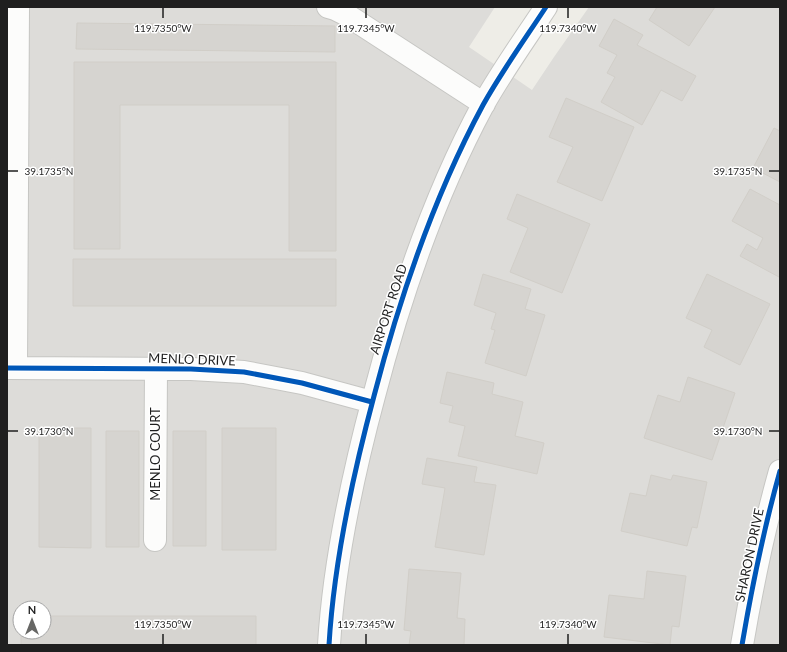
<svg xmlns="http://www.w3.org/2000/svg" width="787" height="652" viewBox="0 0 787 652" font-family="Lato,sans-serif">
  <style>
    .residential { fill: #dddcd9; fill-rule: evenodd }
    .building { fill: #d6d4d0; stroke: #d1cec8 }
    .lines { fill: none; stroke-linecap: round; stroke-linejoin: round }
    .minor-casing { stroke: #c6c6c3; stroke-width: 24 }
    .minor { stroke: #fcfcfb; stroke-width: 22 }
    .cycleway-casing { stroke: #fff; stroke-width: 8 }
    .cycleway { stroke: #0057b8; stroke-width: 5 }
    .ticks { fill: none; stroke: #1f1f1f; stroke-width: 1.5 }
    .labels { text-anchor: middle; stroke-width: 3; stroke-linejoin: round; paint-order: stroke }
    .street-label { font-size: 13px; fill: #1f1f1f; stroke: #fff }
    .ticks-label { font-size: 10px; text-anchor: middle; fill: #1f1f1f; stroke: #fff; stroke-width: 3; stroke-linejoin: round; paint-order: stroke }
  </style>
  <rect width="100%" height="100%" fill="#eeede7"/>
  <!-- residential -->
  <path class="residential" d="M 7,7 L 495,7 L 469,47 L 532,90 L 554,57 L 589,7 L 780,7 L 780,645 L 7,645 ZM 20,608 L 44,608 L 44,632 L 20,632 Z"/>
  <!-- building -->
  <path class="building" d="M 657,7 L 715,7 L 689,46 L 649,20 Z
    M 614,19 L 643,35 L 637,45 L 696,76 L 682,101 L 661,90 L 642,125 L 601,102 L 615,77 L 607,73 L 617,55 L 599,46 Z
    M 77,23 L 335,26 L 335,52 L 76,49 Z
    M 74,62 L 336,62 L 336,251 L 289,251 L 289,105 L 120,105 L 120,249 L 74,249 Z
    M 566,98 L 634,127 L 602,201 L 557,182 L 573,147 L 549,137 Z
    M 774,128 L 780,131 L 780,182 L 753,168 Z
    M 750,189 L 780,205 L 780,275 L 779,277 L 740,256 L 747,244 L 757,250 L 763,238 L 732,221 Z
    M 517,194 L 590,224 L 562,293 L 510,272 L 528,228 L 507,219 Z
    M 73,259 L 336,259 L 336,306 L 73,306 Z
    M 483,274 L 531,289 L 525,309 L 545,315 L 526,376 L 485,363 L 495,330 L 491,329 L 496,313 L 474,305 Z
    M 707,274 L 770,304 L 740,365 L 704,347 L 712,330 L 686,318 Z
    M 447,372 L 494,383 L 492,394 L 523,402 L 515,436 L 544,443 L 537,474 L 458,456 L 465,426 L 449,422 L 453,406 L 440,403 Z
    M 688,377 L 735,393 L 712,460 L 644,438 L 658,395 L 680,402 Z
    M 39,428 L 91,428 L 91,548 L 39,547 Z
    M 222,428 L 276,428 L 276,550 L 222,550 Z
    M 106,431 L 139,431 L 139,547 L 106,547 Z
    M 173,431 L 206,431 L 206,546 L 173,546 Z
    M 427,458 L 477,467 L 474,482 L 496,485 L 484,555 L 435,547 L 445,488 L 422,484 Z
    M 651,475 L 671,480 L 673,475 L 707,482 L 697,528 L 692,527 L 687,546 L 621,531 L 630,493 L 646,496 Z
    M 409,569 L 461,573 L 457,618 L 465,619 L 464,645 L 409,645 L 411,631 L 404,630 Z
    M 647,571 L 686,576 L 679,627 L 672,626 L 670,645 L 604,637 L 609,595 L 644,599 Z
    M 44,616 L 256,616 L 256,645 L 21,645 L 21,632 L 44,632 Z"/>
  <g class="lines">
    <!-- minor casing -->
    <g class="minor-casing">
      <path id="minor" d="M 328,7 L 335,9 L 347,15 L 484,104
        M 7,368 L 191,369 L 244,372 L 302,383 L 372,402
        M 16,368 L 18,7
        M 155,540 L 156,368
        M 329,645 C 334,561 352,478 374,396 C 400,296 434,196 483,105 C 502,71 525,39 546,7
        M 742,645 C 752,586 764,528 780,471"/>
    </g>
    <!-- minor -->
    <use href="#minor" class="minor"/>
    <!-- cycleway casing -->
    <g class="cycleway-casing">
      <path id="cycleway" d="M 7,368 L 191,369 L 244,372 L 302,383 L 372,402
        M 329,645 C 334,561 352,478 374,396 C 400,296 434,196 483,105 C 502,71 525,39 546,7
        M 742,645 C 752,586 764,528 780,471"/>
    </g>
    <!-- cycleway -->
    <use href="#cycleway" class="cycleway"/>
  </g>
  <!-- ticks -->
  <path class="ticks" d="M 163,8 L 163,18M 366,8 L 366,18M 568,8 L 568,18M 8,171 L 18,171M 769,171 L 779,171M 8,431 L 18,431M 769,431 L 779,431M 163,634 L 163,644M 366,634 L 366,644M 568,634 L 568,644"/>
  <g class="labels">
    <!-- street labels -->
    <g class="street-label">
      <text transform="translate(388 309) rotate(-72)" y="5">AIRPORT ROAD</text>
      <text transform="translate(192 359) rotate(2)" y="5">MENLO DRIVE</text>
      <text transform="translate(155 454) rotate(-90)" y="5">MENLO COURT</text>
      <text transform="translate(749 555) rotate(-78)" y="5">SHARON DRIVE</text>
    </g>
  </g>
  <g class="ticks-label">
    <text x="163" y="32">119.7350°W</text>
    <text x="366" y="32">119.7345°W</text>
    <text x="568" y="32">119.7340°W</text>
    <text x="49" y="175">39.1735°N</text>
    <text x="738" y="175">39.1735°N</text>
    <text x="49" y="435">39.1730°N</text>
    <text x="738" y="435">39.1730°N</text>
    <text x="163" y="628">119.7350°W</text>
    <text x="366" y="628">119.7345°W</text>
    <text x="568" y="628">119.7340°W</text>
  </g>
  <!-- border -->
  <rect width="787" height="652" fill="none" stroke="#1f1f1f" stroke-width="16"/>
  <!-- north arrow -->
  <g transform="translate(32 620)"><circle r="19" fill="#ffffff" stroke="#a5a5a5"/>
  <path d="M0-3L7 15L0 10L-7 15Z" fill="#676765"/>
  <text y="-6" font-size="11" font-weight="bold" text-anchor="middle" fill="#1f1f1f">N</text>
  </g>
</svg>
